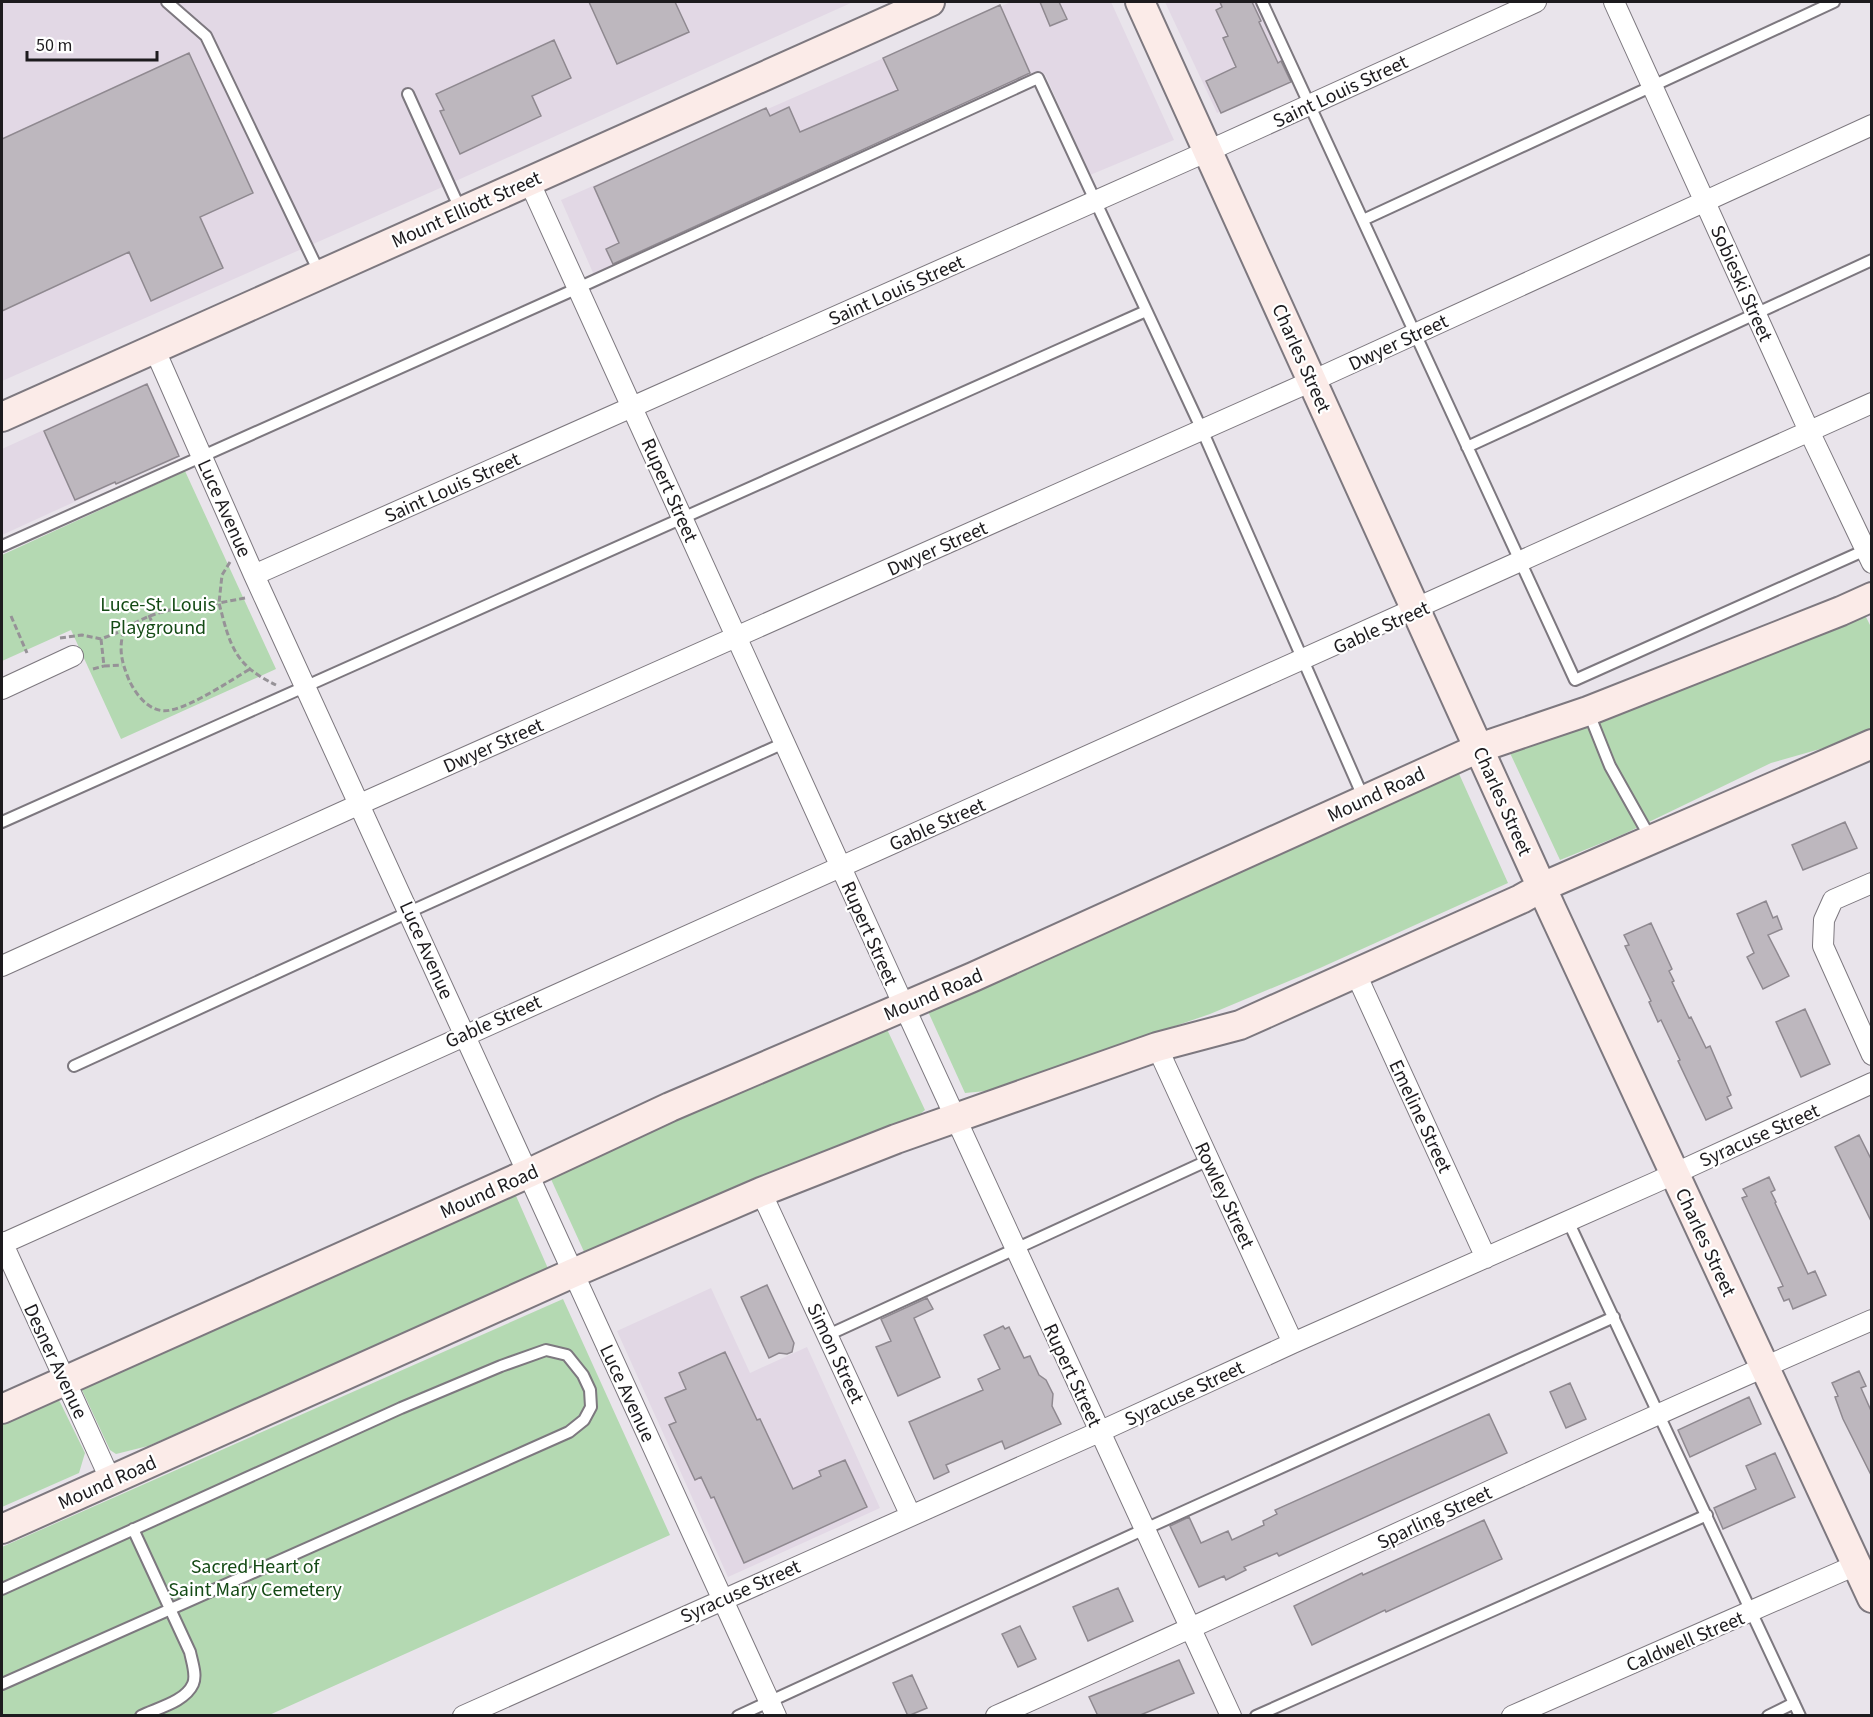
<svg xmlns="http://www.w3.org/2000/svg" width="1873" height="1717" viewBox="0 0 1873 1717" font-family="'Source Sans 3',sans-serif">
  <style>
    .built { fill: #e2d8e5 }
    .green { fill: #b4d9b2 }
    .building { fill: #bdb7be; stroke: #8f8990; stroke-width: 1.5 }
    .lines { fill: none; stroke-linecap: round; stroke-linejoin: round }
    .lane-casing { stroke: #7d787f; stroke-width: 14 }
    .street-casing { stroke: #7d787f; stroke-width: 22 }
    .secondary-casing { stroke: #7d787f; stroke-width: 32 }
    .path { stroke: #969297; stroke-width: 3; stroke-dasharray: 6 3; stroke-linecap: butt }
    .lane { stroke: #fff; stroke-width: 10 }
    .street { stroke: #fff; stroke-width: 20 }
    .secondary { stroke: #fbebe8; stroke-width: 28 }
    .labels { text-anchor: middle; stroke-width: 4.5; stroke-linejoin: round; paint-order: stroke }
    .street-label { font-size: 20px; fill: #1d1b1e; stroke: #fff }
    .park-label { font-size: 20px; fill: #144a15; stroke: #fff }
  </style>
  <rect width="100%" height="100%" fill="#e9e4eb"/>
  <!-- built -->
  <path class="built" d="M 2,2 L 853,2 L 438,189 L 2,381 Z
    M 1011,2 L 1111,2 L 1174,140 L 1090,175 L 1045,74 L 594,275 L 561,200 Z
    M 1165,2 L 1256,2 L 1292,78 L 1217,113 Z
    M 146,383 L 179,454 L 2,535 L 2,449 Z
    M 711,1288 L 750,1373 L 807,1347 L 880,1508 L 728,1577 L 617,1331 Z"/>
  <!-- green -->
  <path class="green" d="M 185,471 L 276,669 L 121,739 L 71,630 L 2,661 L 2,555 Z
    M 1863,611 L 1871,627 L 1871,729 L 1858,737 L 1827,747 L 1771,763 L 1624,834 L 1560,860 L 1510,753 L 1610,715 Z
    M 1456,767 L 1508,883 L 1320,968 L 1210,1014 L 986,1091 L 965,1093 L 926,1007 Z
    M 885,1025 L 925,1110 L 914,1119 L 586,1256 L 550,1177 Z
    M 513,1189 L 550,1273 L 148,1446 L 116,1454 L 110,1450 L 82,1390 L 86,1382 Z
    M 563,1299 L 670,1535 L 267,1716 L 2,1715 L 2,1547 Z
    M 54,1395 L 60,1402 L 85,1453 L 79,1473 L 2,1507 L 2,1415 Z"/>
  <!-- building -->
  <path class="building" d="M 589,2 L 675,2 L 689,32 L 617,64 Z
    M 1040,2 L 1059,2 L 1067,19 L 1050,26 Z
    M 1220,2 L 1252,2 L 1261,21 L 1259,22 L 1278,63 L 1281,61 L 1291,82 L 1221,113 L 1206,81 L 1236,67 L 1223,38 L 1228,36 L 1216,10 L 1222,7 Z
    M 1000,5 L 1030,73 L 613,264 L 606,249 L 619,243 L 594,187 L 766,108 L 770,116 L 789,107 L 800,132 L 898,90 L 883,58 Z
    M 554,40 L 571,78 L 532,96 L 541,116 L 460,154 L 440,111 L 444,110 L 436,94 Z
    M 189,53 L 253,193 L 200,217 L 223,268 L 151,301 L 129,252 L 2,311 L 2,139 Z
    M 147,384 L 179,456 L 116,484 L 115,482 L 75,500 L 44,431 Z
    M 1845,822 L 1857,848 L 1803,870 L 1792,845 Z
    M 1766,901 L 1773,918 L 1777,916 L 1782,929 L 1768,935 L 1789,976 L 1763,989 L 1747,957 L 1754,953 L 1737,914 Z
    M 1651,923 L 1672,969 L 1669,971 L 1674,981 L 1672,982 L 1689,1018 L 1691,1017 L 1706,1048 L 1710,1046 L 1731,1095 L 1727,1097 L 1732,1108 L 1706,1120 L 1678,1061 L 1680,1060 L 1661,1020 L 1658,1022 L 1649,1002 L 1651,1001 L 1625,946 L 1629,945 L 1624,935 Z
    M 1805,1009 L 1830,1064 L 1801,1077 L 1776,1022 Z
    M 1859,1135 L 1872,1161 L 1872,1223 L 1835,1147 Z
    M 1769,1177 L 1775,1190 L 1771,1192 L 1776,1202 L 1775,1203 L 1808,1274 L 1815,1271 L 1826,1295 L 1793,1309 L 1789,1299 L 1784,1301 L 1778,1288 L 1783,1286 L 1742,1198 L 1747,1196 L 1743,1189 Z
    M 767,1285 L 794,1343 L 792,1352 L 787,1354 L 779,1353 L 769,1358 L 741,1297 Z
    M 927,1298 L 933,1309 L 914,1318 L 940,1377 L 898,1396 L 876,1347 L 891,1341 L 881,1319 Z
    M 1003,1326 L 1005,1329 L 1009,1327 L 1024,1358 L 1030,1356 L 1039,1375 L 1046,1380 L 1053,1394 L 1052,1406 L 1061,1424 L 1005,1449 L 1002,1441 L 946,1465 L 949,1472 L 934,1479 L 909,1422 L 983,1390 L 978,1379 L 1000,1369 L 984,1335 Z
    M 725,1352 L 757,1420 L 760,1419 L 793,1489 L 821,1476 L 819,1471 L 845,1460 L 867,1507 L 744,1563 L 714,1497 L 711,1498 L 701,1477 L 695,1480 L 669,1425 L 676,1422 L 665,1398 L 686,1389 L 679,1373 Z
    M 1859,1371 L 1866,1386 L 1861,1388 L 1872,1413 L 1872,1477 L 1843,1419 L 1835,1397 L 1838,1396 L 1832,1383 Z
    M 1570,1383 L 1586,1419 L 1566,1428 L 1550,1392 Z
    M 1749,1397 L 1761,1424 L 1690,1457 L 1678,1430 Z
    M 1489,1414 L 1507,1453 L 1279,1556 L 1277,1553 L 1244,1567 L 1246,1570 L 1226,1580 L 1224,1576 L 1199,1587 L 1170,1526 L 1189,1517 L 1201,1543 L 1228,1531 L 1232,1540 L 1264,1525 L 1263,1521 L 1277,1514 L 1275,1510 Z
    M 1775,1453 L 1795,1497 L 1723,1529 L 1714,1508 L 1756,1489 L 1746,1466 Z
    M 1484,1520 L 1502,1559 L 1386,1612 L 1385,1610 L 1312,1645 L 1294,1606 L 1362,1573 L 1363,1575 Z
    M 1118,1588 L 1133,1621 L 1088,1641 L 1073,1607 Z
    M 1020,1626 L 1036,1659 L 1018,1667 L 1002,1634 Z
    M 1179,1660 L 1194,1693 L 1138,1716 L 1098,1716 L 1089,1697 Z
    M 912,1675 L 927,1708 L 908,1716 L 893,1683 Z"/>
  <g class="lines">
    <!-- lane casing -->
    <g class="lane-casing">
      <path id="lane" d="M 167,2 L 206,36 L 320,274
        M 1262,2 L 1575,680 L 1870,548
        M 408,94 L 461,211
        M 1363,220 L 1834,2
        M 1467,447 L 1872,260
        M 2,546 L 578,288 L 1038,78 L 1202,430 L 1364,799
        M 1588,711 L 1610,766 L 1651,839
        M 2,822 L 1146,311
        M 74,1066 L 409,912 L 784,743
        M 1568,1221 L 1800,1716
        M 828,1335 L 1209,1160
        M 133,1529 L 190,1652 C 192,1662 197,1675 193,1684 C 185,1702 157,1708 141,1716
        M 2,1589 L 401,1408 L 501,1366 L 546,1350 L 567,1355 L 583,1375 L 590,1390 L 591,1407 L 584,1420 L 569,1432 L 2,1684
        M 738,1716 L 1145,1529 L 1614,1317
        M 1256,1716 L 1707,1515
        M 1768,1716 L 1794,1703"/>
    </g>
    <!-- street casing -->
    <g class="street-casing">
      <path id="street" d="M 1614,2 L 1809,431 L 1872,563
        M 529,181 L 904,1006 L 1231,1716
        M 154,348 L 254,575 L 776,1716
        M 254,575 L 1208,151 L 1536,2
        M 2,689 L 73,656
        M 1872,883 L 1833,900 L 1824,920 L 1823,946 L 1872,1055
        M 2,966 L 360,804 L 1312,381 L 1872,125
        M 1356,974 L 1486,1258
        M 1157,1047 L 1293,1343
        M 761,1192 L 910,1514
        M 2,1242 L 111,1481
        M 2,1244 C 623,960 1250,688 1872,403
        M 463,1716 L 1099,1432 L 1293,1343 L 1654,1183 L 1872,1083
        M 996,1716 C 1289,1585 1578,1447 1872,1320
        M 1512,1716 L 1856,1565"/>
    </g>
    <!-- secondary casing -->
    <g class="secondary-casing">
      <path id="secondary" d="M 1140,2 L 1552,910 L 1872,1598
        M 2,417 L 930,2
        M 2,1409 L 529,1173 L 670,1107 L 973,977 L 1479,748 L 1588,711 L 1841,611 L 1872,597
        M 2,1529 L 573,1273 L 761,1192 L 896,1139 L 1157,1047 L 1240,1025 L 1521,899 L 1542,887 L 1872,744"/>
    </g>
    <!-- path -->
    <path class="path" d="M 230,562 L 222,575 L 219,603 C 183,608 155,608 124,630 C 118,649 122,663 129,680 C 136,695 151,715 171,710 C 192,706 230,681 250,669
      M 245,598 L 219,603 C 230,645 234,665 276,685
      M 149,615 L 157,635
      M 11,616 L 27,653
      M 60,638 L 82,635 L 101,639 L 124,630
      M 101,639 L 104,666 L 122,665
      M 93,669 L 104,666"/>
    <!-- lane -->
    <use href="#lane" class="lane"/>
    <!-- street -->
    <use href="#street" class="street"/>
    <!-- secondary -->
    <use href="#secondary" class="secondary"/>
  </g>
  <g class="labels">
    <!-- street labels -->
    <g class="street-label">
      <text transform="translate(1340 91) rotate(-25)" y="7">Saint Louis Street</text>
      <text transform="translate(466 209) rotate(-24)" y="7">Mount Elliott Street</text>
      <text transform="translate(1742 283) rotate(66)" y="7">Sobieski Street</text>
      <text transform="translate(896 290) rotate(-24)" y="7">Saint Louis Street</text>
      <text transform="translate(1398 342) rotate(-25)" y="7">Dwyer Street</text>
      <text transform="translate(1302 358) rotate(66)" y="7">Charles Street</text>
      <text transform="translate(452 487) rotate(-24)" y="7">Saint Louis Street</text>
      <text transform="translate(670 490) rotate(66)" y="7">Rupert Street</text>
      <text transform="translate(225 508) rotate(66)" y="7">Luce Avenue</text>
      <text transform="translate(937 548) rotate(-24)" y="7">Dwyer Street</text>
      <text transform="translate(1381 627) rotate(-24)" y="7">Gable Street</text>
      <text transform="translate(493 745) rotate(-24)" y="7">Dwyer Street</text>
      <text transform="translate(1376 794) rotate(-25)" y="7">Mound Road</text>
      <text transform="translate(1503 801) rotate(66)" y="7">Charles Street</text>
      <text transform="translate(937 824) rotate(-24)" y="7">Gable Street</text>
      <text transform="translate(870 933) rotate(66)" y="7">Rupert Street</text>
      <text transform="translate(427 950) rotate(66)" y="7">Luce Avenue</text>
      <text transform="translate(933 994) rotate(-23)" y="7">Mound Road</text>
      <text transform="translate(493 1021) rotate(-24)" y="7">Gable Street</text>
      <text transform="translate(1421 1116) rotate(65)" y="7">Emeline Street</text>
      <text transform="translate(1759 1135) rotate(-24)" y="7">Syracuse Street</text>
      <text transform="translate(489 1191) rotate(-24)" y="7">Mound Road</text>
      <text transform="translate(1225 1195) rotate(65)" y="7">Rowley Street</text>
      <text transform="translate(1706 1242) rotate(65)" y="7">Charles Street</text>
      <text transform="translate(836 1353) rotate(65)" y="7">Simon Street</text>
      <text transform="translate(56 1361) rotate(65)" y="7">Desner Avenue</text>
      <text transform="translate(1073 1375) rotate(65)" y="7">Rupert Street</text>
      <text transform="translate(628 1393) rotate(65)" y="7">Luce Avenue</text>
      <text transform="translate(1184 1393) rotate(-25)" y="7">Syracuse Street</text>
      <text transform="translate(107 1482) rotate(-24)" y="7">Mound Road</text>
      <text transform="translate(1434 1517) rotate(-25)" y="7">Sparling Street</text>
      <text transform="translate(740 1591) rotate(-24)" y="7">Syracuse Street</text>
      <text transform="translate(1685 1641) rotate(-23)" y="7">Caldwell Street</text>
    </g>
    <!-- park labels -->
    <g class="park-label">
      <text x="158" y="611">Luce-St. Louis<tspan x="158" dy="23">Playground</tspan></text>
      <text x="255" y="1573">Sacred Heart of<tspan x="255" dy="23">Saint Mary Cemetery</tspan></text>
    </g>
  </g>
  <!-- border -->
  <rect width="1873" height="1717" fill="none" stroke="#1d1b1e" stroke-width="6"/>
  <!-- scale -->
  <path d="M27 51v9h130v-9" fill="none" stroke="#1d1b1e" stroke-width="3"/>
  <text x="36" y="51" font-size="18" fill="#1d1b1e" stroke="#ffffff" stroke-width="4.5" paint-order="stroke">50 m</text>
</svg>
